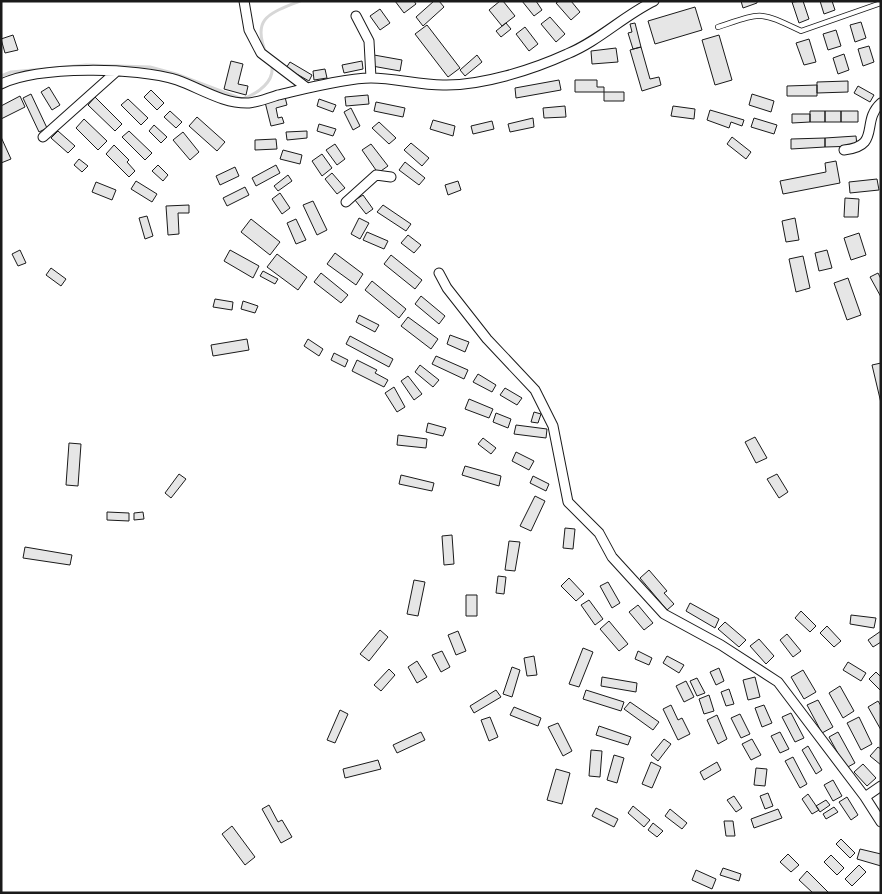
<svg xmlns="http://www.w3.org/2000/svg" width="882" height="894" viewBox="0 0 882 894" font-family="'PT Sans Narrow',sans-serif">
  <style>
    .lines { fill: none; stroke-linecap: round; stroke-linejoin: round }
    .stream { stroke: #d7d7d7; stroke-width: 3 }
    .building { fill: #e6e6e6; stroke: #1a1a1a }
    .service-casing { stroke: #1a1a1a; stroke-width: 6 }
    .minor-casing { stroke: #1a1a1a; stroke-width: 11 }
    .service { stroke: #fff; stroke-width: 4.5 }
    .minor { stroke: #fff; stroke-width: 9 }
  </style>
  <rect width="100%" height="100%" fill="#fff"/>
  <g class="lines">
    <!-- stream -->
    <path class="stream" d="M 266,53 C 251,17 271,13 300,1
      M 1,76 L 11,72 L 86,65 L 150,67 L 176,74 L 242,99 C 257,94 277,81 271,63"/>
  </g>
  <!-- building -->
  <path class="building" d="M 395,1 L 414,1 L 416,4 L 404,13 Z
    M 434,1 L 439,1 L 444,7 L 423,26 L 416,17 Z
    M 500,1 L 503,1 L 515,16 L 502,26 L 489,10 Z
    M 522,1 L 536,1 L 542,10 L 534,16 Z
    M 559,1 L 571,1 L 580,12 L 571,20 L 556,3 Z
    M 741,1 L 757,1 L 757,3 L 743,8 Z
    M 803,1 L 809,19 L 799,23 L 792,2 Z
    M 820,1 L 832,1 L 835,10 L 824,14 Z
    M 695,7 L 702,30 L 655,44 L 648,21 Z
    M 380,9 L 390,23 L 380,30 L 370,16 Z
    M 550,17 L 565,34 L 556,42 L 541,24 Z
    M 861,22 L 866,38 L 855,42 L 850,25 Z
    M 506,23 L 511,29 L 501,37 L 496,31 Z
    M 635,23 L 641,47 L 633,49 L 628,33 L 632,32 L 630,24 Z
    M 427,25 L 460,68 L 448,77 L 415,34 Z
    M 525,27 L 538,44 L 529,51 L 516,34 Z
    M 836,30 L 841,46 L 828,50 L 823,34 Z
    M 13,35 L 18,50 L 5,53 L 1,39 Z
    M 719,35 L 732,80 L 715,85 L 702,40 Z
    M 809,39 L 816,62 L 804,65 L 796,43 Z
    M 869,46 L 874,62 L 863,66 L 858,49 Z
    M 641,47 L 650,79 L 659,77 L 661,85 L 642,91 L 630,50 Z
    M 616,48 L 618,62 L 592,64 L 591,51 Z
    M 844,54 L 849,70 L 838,74 L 833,58 Z
    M 374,55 L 402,60 L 400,71 L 372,66 Z
    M 477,55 L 482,62 L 465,76 L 460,70 Z
    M 231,61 L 243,64 L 238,84 L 248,86 L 246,95 L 224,89 Z
    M 362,61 L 363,69 L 344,73 L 342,65 Z
    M 290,62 L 312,75 L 309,81 L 286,68 Z
    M 325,69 L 327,78 L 314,80 L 313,71 Z
    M 559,80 L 561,90 L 516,98 L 515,88 Z
    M 575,80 L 597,80 L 597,87 L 604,87 L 604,92 L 575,92 Z
    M 848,81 L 848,92 L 817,93 L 817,82 Z
    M 817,85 L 817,96 L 787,96 L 787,86 Z
    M 858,86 L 874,95 L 870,102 L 854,93 Z
    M 49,87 L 60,105 L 52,110 L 41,92 Z
    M 151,90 L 164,103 L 157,110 L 144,97 Z
    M 604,92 L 624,92 L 624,101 L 604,101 Z
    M 31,94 L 47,128 L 39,132 L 23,98 Z
    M 752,94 L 774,101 L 771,112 L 749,105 Z
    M 368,95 L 369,104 L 346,106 L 345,97 Z
    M 20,96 L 25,107 L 1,119 L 1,106 Z
    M 95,97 L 122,124 L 115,131 L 88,105 Z
    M 285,97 L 287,105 L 276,108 L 278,118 L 282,117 L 284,123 L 271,126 L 265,102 Z
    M 128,99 L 148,118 L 141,125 L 121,105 Z
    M 319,99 L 336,105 L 333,112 L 317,106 Z
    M 376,102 L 405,108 L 403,117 L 374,111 Z
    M 565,106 L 566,117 L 544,118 L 543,108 Z
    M 673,106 L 695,109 L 694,119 L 671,116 Z
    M 351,108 L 360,126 L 353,130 L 344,112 Z
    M 710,110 L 744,120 L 742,126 L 731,122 L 729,128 L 707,120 Z
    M 170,111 L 182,122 L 176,128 L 164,117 Z
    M 810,111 L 825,111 L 825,122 L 810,122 Z
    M 825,111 L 841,111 L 841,122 L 825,122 Z
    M 841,111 L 858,111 L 858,122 L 841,122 Z
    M 792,114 L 810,114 L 810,122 L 792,123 Z
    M 197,117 L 225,142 L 217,151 L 189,126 Z
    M 533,118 L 534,127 L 510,132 L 508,124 Z
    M 754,118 L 777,125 L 774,134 L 751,127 Z
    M 84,119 L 107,141 L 98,150 L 76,128 Z
    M 433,120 L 455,126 L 453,136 L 430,129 Z
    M 492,121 L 494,129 L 473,134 L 471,126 Z
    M 379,122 L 396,138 L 389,144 L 372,128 Z
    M 319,124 L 336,129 L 333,136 L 317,131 Z
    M 154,125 L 167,137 L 161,143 L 149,131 Z
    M 58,131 L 75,146 L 68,153 L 51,138 Z
    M 129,131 L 152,153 L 145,160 L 122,137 Z
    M 307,131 L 307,138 L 287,140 L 286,132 Z
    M 183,132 L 199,152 L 190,160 L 173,140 Z
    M 856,136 L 857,146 L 825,147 L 825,138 Z
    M 1,137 L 11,159 L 1,163 Z
    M 732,137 L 751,152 L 746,159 L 727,144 Z
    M 825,138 L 825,147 L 791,149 L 791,139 Z
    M 276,139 L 277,149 L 255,150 L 255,140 Z
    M 411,143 L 429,158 L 422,166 L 404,150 Z
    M 335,144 L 345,159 L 337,165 L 326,150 Z
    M 371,144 L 388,166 L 378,173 L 362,150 Z
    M 114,145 L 129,160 L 127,162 L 135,171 L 129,177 L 106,154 Z
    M 283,150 L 302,155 L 300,164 L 280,159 Z
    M 322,154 L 332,168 L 322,176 L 312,161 Z
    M 79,159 L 88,166 L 82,172 L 74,165 Z
    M 836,161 L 840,183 L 783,194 L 780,181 L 826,172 L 825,163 Z
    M 405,162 L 425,178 L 419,185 L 399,170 Z
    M 158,165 L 168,175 L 163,181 L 152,171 Z
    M 276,165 L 280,173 L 256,186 L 252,178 Z
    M 235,167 L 239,176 L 220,185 L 216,176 Z
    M 332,173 L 345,188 L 337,194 L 325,179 Z
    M 288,175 L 292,181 L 278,191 L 274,186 Z
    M 877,179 L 879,190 L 850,193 L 849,182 Z
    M 136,181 L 157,194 L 152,202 L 131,189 Z
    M 458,181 L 461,190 L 448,195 L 445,185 Z
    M 96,182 L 116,190 L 112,200 L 92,192 Z
    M 245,187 L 249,195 L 227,206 L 223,198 Z
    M 280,193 L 290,208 L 282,214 L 272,199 Z
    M 363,195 L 373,209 L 366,214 L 355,200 Z
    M 845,198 L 859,199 L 858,217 L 844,217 Z
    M 313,201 L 327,230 L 317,235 L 303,205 Z
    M 189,205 L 189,213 L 178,213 L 179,234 L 168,235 L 166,206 Z
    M 383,205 L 411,224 L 406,231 L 377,212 Z
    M 147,216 L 153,236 L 145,239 L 139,218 Z
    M 359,218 L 369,223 L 360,239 L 351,234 Z
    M 795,218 L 799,240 L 786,242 L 782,221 Z
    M 251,219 L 280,242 L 270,255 L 241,232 Z
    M 296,219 L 306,240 L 296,244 L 287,223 Z
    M 367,232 L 388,241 L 384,249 L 363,240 Z
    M 859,233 L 866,255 L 851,260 L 844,238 Z
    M 408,235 L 421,245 L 414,253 L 401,243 Z
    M 20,250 L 26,263 L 18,266 L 12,254 Z
    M 230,250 L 259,266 L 253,278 L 224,261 Z
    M 827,250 L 832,268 L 819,271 L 815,253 Z
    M 335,253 L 363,274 L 356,285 L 327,264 Z
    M 277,254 L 307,277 L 298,290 L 267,267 Z
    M 391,255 L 422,280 L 415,289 L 384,264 Z
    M 803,256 L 810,288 L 796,292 L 789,259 Z
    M 51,268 L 66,279 L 61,286 L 46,275 Z
    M 263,271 L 278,279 L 275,284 L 260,276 Z
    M 321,273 L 348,295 L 341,303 L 314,282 Z
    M 878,273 L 881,279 L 881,297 L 870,277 Z
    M 848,278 L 861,315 L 847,320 L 834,283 Z
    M 372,281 L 406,309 L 399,318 L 365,290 Z
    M 421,296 L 445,316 L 439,324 L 415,304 Z
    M 215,299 L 233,302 L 232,310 L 213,307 Z
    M 243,301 L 258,306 L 255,313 L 241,309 Z
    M 359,315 L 379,325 L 375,332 L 356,322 Z
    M 408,317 L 438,339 L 431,349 L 401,326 Z
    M 450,335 L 469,342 L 465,352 L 447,344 Z
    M 350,336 L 393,359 L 389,367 L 346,344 Z
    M 247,339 L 249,350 L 213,356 L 211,345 Z
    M 308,339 L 323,349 L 319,356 L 304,346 Z
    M 334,353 L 348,360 L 345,367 L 331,360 Z
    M 436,356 L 468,370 L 464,379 L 432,364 Z
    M 357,360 L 377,370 L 375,373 L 388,380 L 384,387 L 352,371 Z
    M 881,363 L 881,403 L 872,365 Z
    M 420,365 L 439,380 L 433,387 L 415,372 Z
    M 478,374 L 496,385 L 492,392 L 473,382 Z
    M 408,376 L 422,394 L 414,400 L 401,381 Z
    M 394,387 L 405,407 L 397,412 L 385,393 Z
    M 505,388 L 522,398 L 517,405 L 500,395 Z
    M 469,399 L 493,409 L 489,418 L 465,409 Z
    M 534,412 L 541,414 L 538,423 L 531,422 Z
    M 496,413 L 511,419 L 508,428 L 493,422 Z
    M 428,423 L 446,428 L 443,436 L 426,432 Z
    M 516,425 L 547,429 L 546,438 L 514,434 Z
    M 398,435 L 427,439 L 426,448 L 397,445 Z
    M 755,437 L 767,458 L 756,463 L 745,442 Z
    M 483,438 L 496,448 L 491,454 L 478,444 Z
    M 69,443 L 81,444 L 78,486 L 66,485 Z
    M 516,452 L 534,461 L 529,470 L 512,461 Z
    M 465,466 L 501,476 L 499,486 L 462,475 Z
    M 179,474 L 186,479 L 171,498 L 165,493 Z
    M 777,474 L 788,492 L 779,498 L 767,479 Z
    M 401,475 L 434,483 L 432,491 L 399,484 Z
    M 533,476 L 549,484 L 546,491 L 530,483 Z
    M 535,496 L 545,501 L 531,531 L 520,526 Z
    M 107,512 L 129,513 L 129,521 L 107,520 Z
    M 143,512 L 144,519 L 134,520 L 134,513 Z
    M 565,528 L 575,529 L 573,549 L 563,548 Z
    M 452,535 L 454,564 L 444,565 L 442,536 Z
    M 509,541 L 520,542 L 515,571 L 505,570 Z
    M 25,547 L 72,555 L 70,565 L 23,558 Z
    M 649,570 L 667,591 L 664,593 L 674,604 L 667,610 L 640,578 Z
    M 498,576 L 506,577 L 504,594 L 496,593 Z
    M 569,578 L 584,594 L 576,601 L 561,586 Z
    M 414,580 L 425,582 L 418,616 L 407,614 Z
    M 608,582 L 620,603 L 612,608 L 600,586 Z
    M 466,595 L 477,595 L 477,616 L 466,616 Z
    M 589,600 L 603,619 L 595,625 L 581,605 Z
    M 690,603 L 719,619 L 715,628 L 686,611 Z
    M 638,605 L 653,623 L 644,630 L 629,612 Z
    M 801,611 L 816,626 L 810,632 L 795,618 Z
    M 851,615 L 876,618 L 874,628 L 850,624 Z
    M 609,621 L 628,644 L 619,651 L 600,629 Z
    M 725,622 L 746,640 L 739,647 L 718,629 Z
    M 827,626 L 841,641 L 834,647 L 820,633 Z
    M 380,630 L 388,637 L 369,661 L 360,654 Z
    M 458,631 L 466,651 L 456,655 L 448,635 Z
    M 881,631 L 881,642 L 873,647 L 868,640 Z
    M 787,634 L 801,651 L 793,657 L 780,640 Z
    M 759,639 L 774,656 L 766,664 L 750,646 Z
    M 583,648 L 593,652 L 579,687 L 569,684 Z
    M 442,651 L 450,667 L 441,672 L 432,655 Z
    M 638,651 L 652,658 L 649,665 L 635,659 Z
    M 534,656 L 537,675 L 527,676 L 524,658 Z
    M 667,656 L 684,665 L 679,673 L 663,663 Z
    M 417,661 L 427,677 L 417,683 L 408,667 Z
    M 848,662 L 866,673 L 861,681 L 843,670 Z
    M 512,667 L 520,670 L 512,697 L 503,694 Z
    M 719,668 L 724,681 L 716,685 L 710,672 Z
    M 389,669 L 395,675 L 381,691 L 374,685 Z
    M 803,670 L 816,692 L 804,699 L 791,677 Z
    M 876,672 L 881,677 L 881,691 L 869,679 Z
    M 602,677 L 637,683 L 636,692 L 601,686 Z
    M 755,677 L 760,697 L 748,700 L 743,680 Z
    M 697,678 L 705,693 L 697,696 L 690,681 Z
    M 686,681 L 694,697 L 684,702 L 676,686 Z
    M 840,686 L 854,711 L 843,718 L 829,693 Z
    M 729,689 L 734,704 L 726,706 L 721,692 Z
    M 496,690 L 501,697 L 474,713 L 470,706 Z
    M 586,690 L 624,702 L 621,711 L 583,699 Z
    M 709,695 L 714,711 L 704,714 L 699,699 Z
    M 818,700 L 833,727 L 822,733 L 807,705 Z
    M 878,701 L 881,706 L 881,730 L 868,707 Z
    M 630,702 L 659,722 L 653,730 L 624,709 Z
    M 671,705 L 678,720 L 682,718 L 690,734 L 678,740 L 663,709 Z
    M 764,705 L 772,723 L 762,727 L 755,708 Z
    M 514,707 L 541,718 L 538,726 L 510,715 Z
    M 340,710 L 348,714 L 335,743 L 327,740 Z
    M 791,713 L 804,738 L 795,742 L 782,717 Z
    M 740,714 L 750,734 L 741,738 L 731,718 Z
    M 717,715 L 727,739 L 718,744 L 707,720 Z
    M 490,717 L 498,737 L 489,741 L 481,720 Z
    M 859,717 L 872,744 L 861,750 L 847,723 Z
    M 558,723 L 572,751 L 563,756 L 548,727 Z
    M 599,726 L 631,737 L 628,745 L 596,735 Z
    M 421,732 L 425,740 L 397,753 L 393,745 Z
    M 780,732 L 789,749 L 780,753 L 771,736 Z
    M 838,732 L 855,763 L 846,768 L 829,737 Z
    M 664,739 L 671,744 L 658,761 L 651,755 Z
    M 752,739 L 761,755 L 751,760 L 742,744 Z
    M 808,746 L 822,770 L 816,774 L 802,750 Z
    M 878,747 L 881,749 L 881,765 L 870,756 Z
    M 591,750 L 602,751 L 600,777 L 589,776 Z
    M 614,755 L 624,758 L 617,783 L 607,780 Z
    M 793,757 L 807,784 L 800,788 L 785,761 Z
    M 378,760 L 381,769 L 345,778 L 343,769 Z
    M 651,762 L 661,767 L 652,788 L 642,784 Z
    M 717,762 L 721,770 L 704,780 L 700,772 Z
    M 863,764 L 876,778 L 867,786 L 854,772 Z
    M 756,768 L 767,769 L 765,786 L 754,785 Z
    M 556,769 L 570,773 L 562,804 L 547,800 Z
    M 833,780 L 842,796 L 833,801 L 824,785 Z
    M 768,793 L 773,806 L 765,809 L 760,796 Z
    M 808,794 L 819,810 L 812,814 L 802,799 Z
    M 734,796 L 742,808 L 736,812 L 727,800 Z
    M 847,797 L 858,815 L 851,820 L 839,802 Z
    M 826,800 L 830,805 L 820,812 L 816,806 Z
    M 269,805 L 278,822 L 282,820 L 292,837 L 281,843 L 262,809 Z
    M 633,806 L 650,820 L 644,827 L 628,813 Z
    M 834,807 L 838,812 L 826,819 L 823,814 Z
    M 596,808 L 618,819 L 614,827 L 592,816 Z
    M 670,809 L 687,823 L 682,829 L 665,816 Z
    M 778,809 L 782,818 L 754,828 L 751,819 Z
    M 724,821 L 733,821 L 735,836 L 726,836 Z
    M 653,823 L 663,831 L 657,837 L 648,830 Z
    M 232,826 L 255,857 L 245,865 L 222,834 Z
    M 841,839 L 855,853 L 850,858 L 836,844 Z
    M 860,849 L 881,854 L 881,866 L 857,859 Z
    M 788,854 L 799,865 L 791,872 L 780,862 Z
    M 831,855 L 844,868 L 837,875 L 824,862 Z
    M 859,865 L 866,872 L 852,886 L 845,879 Z
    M 723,868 L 741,874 L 739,881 L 720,875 Z
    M 696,870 L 716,879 L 712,889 L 692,880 Z
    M 807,871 L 829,893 L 813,893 L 799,880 Z"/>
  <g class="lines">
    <!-- service casing -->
    <g class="service-casing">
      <path id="service" d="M 718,27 C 763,12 759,11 801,31 L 881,3"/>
    </g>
    <!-- minor casing -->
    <g class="minor-casing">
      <path id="minor" d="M 244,1 L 249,30 L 261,53 L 307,88
        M 356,16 L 369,41 L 371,78
        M 1,84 C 38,66 137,67 177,80 C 200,88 223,104 249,103 C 258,102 269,98 278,95 C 304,89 346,78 371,78 C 395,78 419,85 443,85 C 481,86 532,70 567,54 C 599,41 623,16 654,1
        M 43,137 L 117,71
        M 844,150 C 882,146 860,122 881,103
        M 346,202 L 376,175 L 391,177
        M 439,273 L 447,288 L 487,339 L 535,390 L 553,426 L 568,502 L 599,533 L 612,557 L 664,614 L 721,645 L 778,682 L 865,797 L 881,822
        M 865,797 L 881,786"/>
    </g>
    <!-- service -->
    <use href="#service" class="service"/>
    <!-- minor -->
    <use href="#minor" class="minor"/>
  </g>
  <!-- border -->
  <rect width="882" height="894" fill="none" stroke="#1a1a1a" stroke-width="5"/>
</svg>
